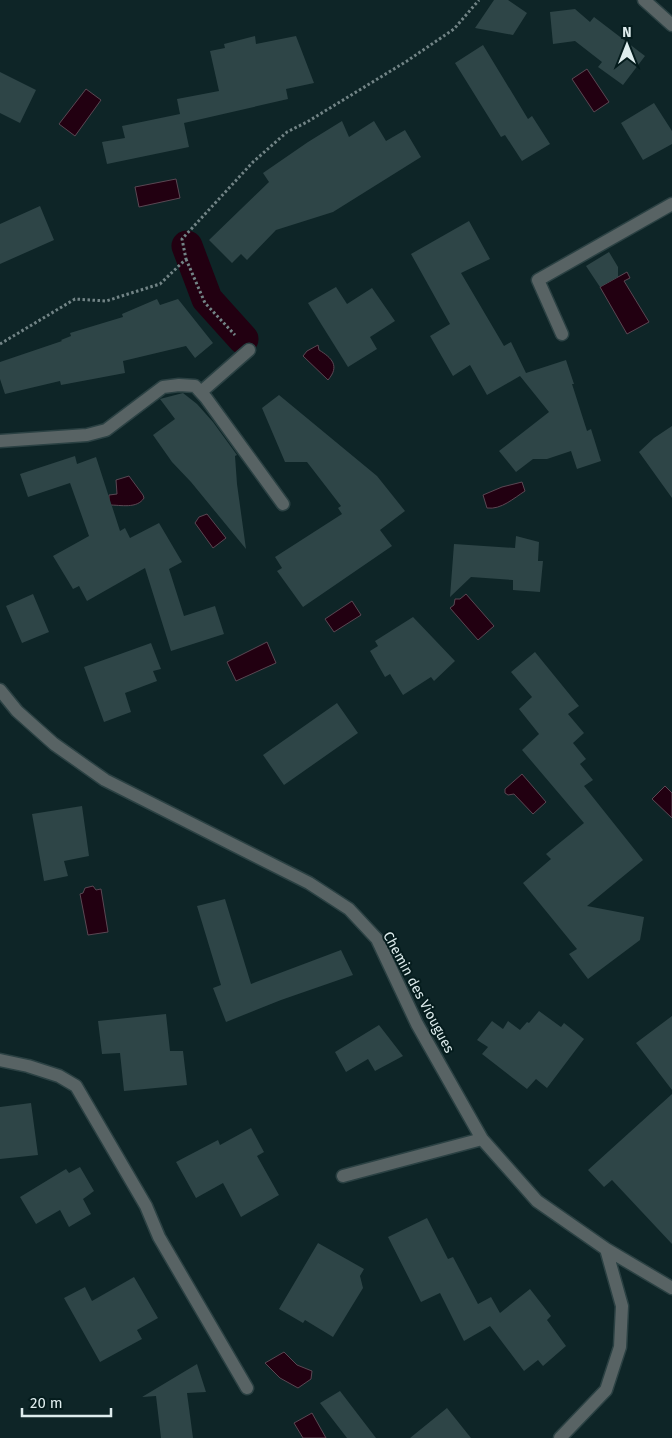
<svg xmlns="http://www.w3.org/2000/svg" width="672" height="1438" viewBox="0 0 672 1438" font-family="'Fira Sans',sans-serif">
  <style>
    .water { fill: #201; stroke: #5a4753 }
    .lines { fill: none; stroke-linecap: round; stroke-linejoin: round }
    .canal { stroke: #201; stroke-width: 31 }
    .building { fill: #2e4547 }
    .minor-casing { stroke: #2b4143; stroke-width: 15 }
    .path { stroke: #728486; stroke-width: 3; stroke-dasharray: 2.5 2.5; stroke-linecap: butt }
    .minor { stroke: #586364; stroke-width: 12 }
    .labels { text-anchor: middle; stroke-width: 4; stroke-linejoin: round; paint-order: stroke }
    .street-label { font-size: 14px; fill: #deeced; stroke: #051c1d }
  </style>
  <rect width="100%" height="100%" fill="#0e2527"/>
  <!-- water -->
  <path class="water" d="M 587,69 L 609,102 L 594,112 L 572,79 Z
    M 86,89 L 101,100 L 75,136 L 59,124 Z
    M 176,179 L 180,198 L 139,207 L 135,187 Z
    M 627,272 L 630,278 L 624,281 L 649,322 L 627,334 L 600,287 Z
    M 318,345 L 319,350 C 332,358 340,366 328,380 L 303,356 L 307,351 Z
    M 129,476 L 143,495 L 144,498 C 137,509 121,505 109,505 L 109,495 L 117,494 L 116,480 Z
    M 522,482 L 525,491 C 514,498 501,510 487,508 L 483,495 L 502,487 Z
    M 207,514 L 226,538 L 213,548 L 195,523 L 199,517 Z
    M 466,594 L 494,626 L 478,640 L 450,608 L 454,605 L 455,599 L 460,599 Z
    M 352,601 L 361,615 L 334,632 L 325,619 Z
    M 267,642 L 276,663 L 236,681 L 227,662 Z
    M 522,774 L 546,802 L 533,814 L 514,794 L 508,795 L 505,793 L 505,789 Z
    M 665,786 L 672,793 L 672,818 L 652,799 Z
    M 93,886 L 96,890 L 101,889 L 108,932 L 88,935 L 80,894 L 83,893 L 85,888 Z
    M 284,1352 L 297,1365 L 312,1371 L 311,1379 L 298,1388 L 280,1378 L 265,1363 Z
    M 312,1413 L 326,1438 L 303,1438 L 294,1423 Z"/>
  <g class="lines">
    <!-- canal -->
    <path class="canal" d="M 187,246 L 207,299 L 243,339"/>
  </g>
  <!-- building -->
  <path class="building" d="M 494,0 L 508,0 L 527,13 L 513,35 L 475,28 Z
    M 575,9 L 590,22 L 594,17 L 645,56 L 623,85 L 598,67 L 602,62 L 575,41 L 553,44 L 550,12 Z
    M 255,36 L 256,44 L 296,36 L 314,83 L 286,89 L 288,99 L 184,123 L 189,147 L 107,164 L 102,142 L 125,138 L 122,126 L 180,114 L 177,99 L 219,91 L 210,51 L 225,48 L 224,44 Z
    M 483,45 L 528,119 L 532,116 L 550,144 L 522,161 L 505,135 L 501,137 L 455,63 Z
    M 0,72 L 36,90 L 20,123 L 0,113 Z
    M 654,103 L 672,131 L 672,144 L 643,160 L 621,123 Z
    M 342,121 L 349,137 L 374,121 L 386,141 L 405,130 L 421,157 L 333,212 L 276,230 L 247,260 L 241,254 L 232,263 L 209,240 L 269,182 L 263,173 L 308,142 Z
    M 40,206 L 54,240 L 0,264 L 0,224 Z
    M 469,221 L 490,259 L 461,273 L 504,346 L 511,342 L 526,373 L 566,360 L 574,384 L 572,384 L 587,431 L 591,429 L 601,461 L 577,469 L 571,451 L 547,459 L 533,459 L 516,472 L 499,451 L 549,412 L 520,376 L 487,395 L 470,365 L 453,376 L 430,336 L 450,324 L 411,254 Z
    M 609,252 L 618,267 L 618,277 L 600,287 L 586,266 Z
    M 336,287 L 347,304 L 372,288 L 395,321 L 370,337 L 377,349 L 348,367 L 308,303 Z
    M 157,299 L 160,305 L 178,299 L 213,343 L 195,358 L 186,346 L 123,361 L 125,373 L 61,385 L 60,381 L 5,394 L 0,379 L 0,362 L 62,341 L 61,340 L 71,336 L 70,333 L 123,317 L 122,314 Z
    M 183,393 L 197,404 L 213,422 L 237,455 L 235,456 L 237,484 L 246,549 L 191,482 L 172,462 L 153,435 L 175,419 L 160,399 Z
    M 279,395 L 377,476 L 405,511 L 380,530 L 392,546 L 303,607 L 277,571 L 282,568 L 275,557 L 342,514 L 338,508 L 341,506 L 307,462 L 285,462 L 262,408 Z
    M 672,426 L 672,498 L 639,452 L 654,438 Z
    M 75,456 L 77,464 L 96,457 L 120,531 L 125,528 L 130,538 L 159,523 L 182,562 L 169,569 L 184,616 L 215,606 L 224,634 L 171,651 L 145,568 L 87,601 L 79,586 L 73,589 L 53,556 L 89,536 L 70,483 L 28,497 L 20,474 Z
    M 516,536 L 539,542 L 538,561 L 543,561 L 540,592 L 513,590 L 513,580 L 471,577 L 450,597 L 454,544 L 515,548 Z
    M 33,594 L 49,632 L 22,643 L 6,606 Z
    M 413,617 L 455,661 L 434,681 L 431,677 L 403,695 L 390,674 L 385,677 L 370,651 L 378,646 L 375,641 Z
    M 151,643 L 161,669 L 153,671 L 157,681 L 125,693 L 131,712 L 104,722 L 84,667 Z
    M 535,652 L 579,706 L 568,714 L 584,733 L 573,743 L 586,759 L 580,764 L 593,780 L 584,786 L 643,860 L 587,906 L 644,917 L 640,940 L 588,979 L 569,954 L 577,949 L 523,883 L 551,859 L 546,854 L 584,823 L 522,750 L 539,734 L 519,709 L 532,697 L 511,672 Z
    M 337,703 L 358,733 L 284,785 L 263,755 Z
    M 82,806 L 89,856 L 64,861 L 68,876 L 44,881 L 32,814 Z
    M 225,899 L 251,984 L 341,950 L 353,975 L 281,1000 L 226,1022 L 213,988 L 221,985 L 197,906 Z
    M 539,1011 L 561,1027 L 564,1023 L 584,1039 L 547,1088 L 536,1079 L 527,1089 L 482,1054 L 488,1047 L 477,1040 L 492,1021 L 503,1029 L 508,1021 L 520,1030 L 527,1022 L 529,1023 Z
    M 166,1014 L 170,1051 L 183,1051 L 187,1085 L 124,1091 L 120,1053 L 102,1054 L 98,1021 Z
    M 672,1016 L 672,1090 L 636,1043 Z
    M 379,1025 L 403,1056 L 375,1071 L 368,1059 L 346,1072 L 335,1052 Z
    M 672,1094 L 672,1244 L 612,1180 L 604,1187 L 588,1170 Z
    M 31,1103 L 38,1155 L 0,1159 L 0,1107 Z
    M 251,1128 L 264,1152 L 257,1156 L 279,1195 L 241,1217 L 223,1183 L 196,1198 L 176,1162 L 218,1140 L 220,1145 Z
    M 80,1167 L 94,1191 L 83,1199 L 91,1214 L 69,1227 L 60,1210 L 36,1224 L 20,1197 L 66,1169 L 69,1173 Z
    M 427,1218 L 448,1259 L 453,1257 L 478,1304 L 491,1297 L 500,1313 L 530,1289 L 551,1316 L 547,1320 L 566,1346 L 543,1366 L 538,1360 L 524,1371 L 490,1326 L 464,1341 L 440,1293 L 421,1302 L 388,1237 Z
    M 318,1243 L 364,1269 L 360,1276 L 363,1288 L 333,1337 L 305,1320 L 303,1323 L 279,1309 Z
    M 134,1277 L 158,1318 L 137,1330 L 142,1339 L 100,1362 L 64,1298 L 85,1287 L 92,1301 Z
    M 197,1364 L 206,1392 L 187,1393 L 193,1438 L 161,1438 L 156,1396 L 142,1397 Z
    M 340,1391 L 376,1438 L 347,1438 L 320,1403 Z
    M 447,1408 L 471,1438 L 410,1438 Z"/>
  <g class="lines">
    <!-- minor casing -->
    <g class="minor-casing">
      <path id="minor" d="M 644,0 L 672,25
        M 562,334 L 538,280 L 672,204
        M 201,392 L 249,350
        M 0,441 L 87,435 L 106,430 L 163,387 L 179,385 L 195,386 L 206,398 L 283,504
        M 0,690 L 17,711 L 54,744 L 105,780 L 309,883 L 349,909 L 377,939 L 417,1024 L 482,1139 L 537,1201 L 606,1249 L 672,1288
        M 0,1060 L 28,1066 L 59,1076 L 76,1086 L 146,1206 L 159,1237 L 247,1388
        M 343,1176 L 482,1139
        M 560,1438 L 606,1390 L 620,1347 L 622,1306 L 606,1249"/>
    </g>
    <!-- path -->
    <path class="path" d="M 186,259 L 205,303 L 235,335
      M 0,344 L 75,299 L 106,301 L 160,284 L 186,259 L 182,239 L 253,162 L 287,132 L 307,122 L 407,61 L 454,29 L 479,0"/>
    <!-- minor -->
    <use href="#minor" class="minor"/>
  </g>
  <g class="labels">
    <!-- street labels -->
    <g class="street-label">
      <text transform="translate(419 992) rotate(62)" y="5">Chemin des Viougues</text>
    </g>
  </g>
  <!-- north arrow -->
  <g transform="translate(627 45)" stroke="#051c1d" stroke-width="4" paint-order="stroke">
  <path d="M0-4L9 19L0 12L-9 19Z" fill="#deeced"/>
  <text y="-8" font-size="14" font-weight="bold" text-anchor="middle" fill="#deeced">N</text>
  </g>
  <!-- scale -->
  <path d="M22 1408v8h89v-8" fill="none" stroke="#deeced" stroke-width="2.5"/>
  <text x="30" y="1408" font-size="15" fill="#deeced" stroke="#051c1d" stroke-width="4" paint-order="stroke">20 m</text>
</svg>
